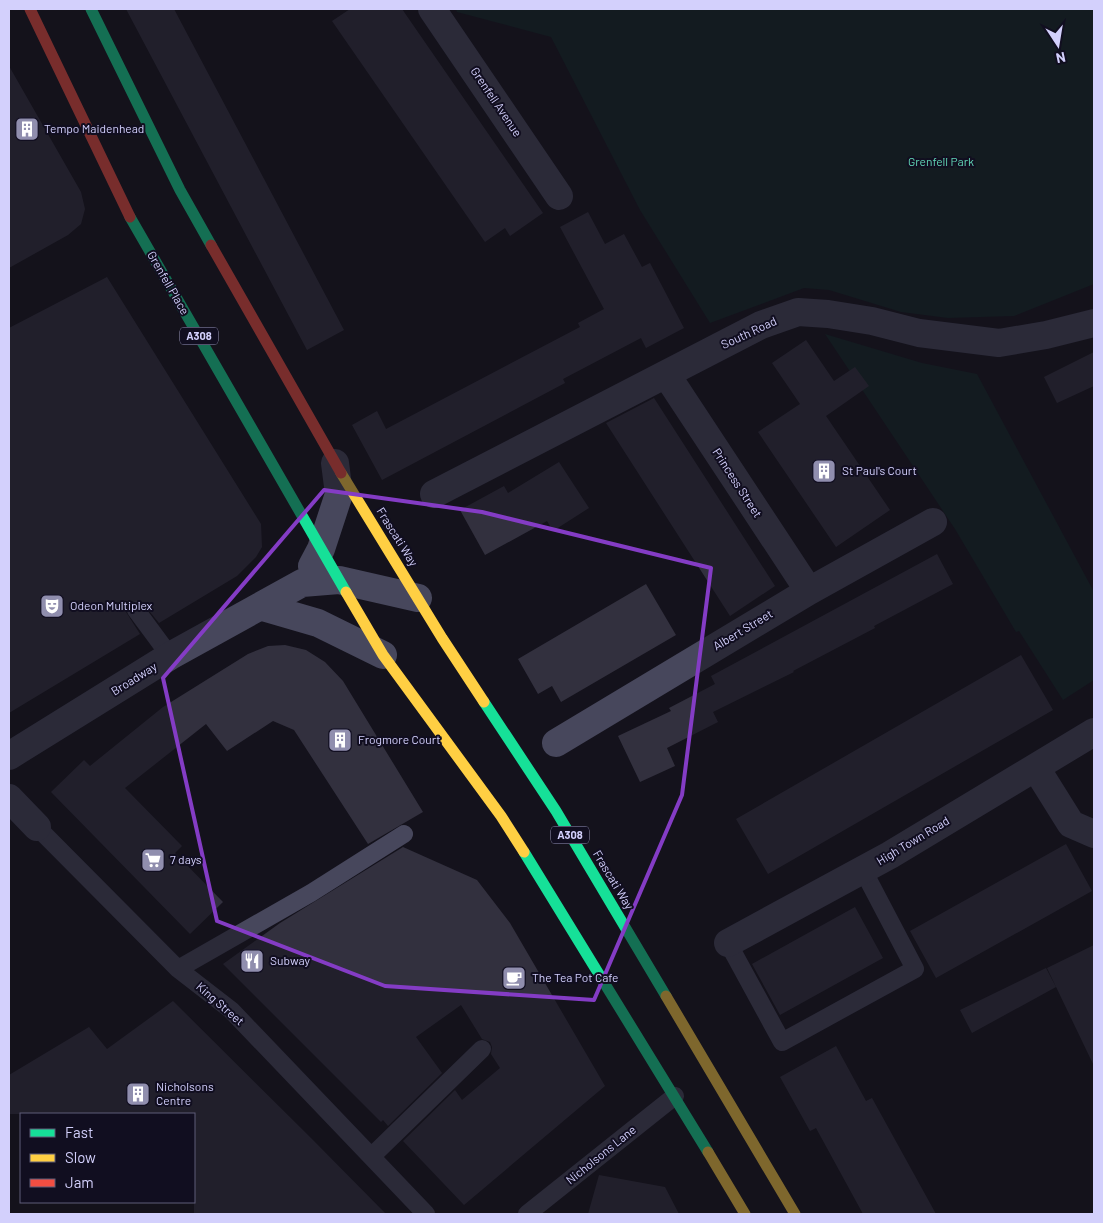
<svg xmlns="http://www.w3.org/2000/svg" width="1103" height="1223" viewBox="0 0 1103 1223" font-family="Barlow,sans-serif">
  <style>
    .green { fill: #122626 }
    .building { fill: #32303e }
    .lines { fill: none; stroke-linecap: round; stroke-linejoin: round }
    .lane { stroke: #47475c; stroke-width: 18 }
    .street { stroke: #47475c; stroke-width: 28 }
    .fast { stroke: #16e098; stroke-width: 11 }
    .slow { stroke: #ffcf43; stroke-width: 11 }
    .jam { stroke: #f24e42; stroke-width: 11 }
    .marked { fill: none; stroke: #843cc5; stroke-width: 4; stroke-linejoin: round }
    .labels { text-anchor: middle; stroke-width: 4; stroke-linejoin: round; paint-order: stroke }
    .shield { fill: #110e20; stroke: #9996ba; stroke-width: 1 }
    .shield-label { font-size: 11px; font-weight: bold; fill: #d3d0fc }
    .street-label { font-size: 12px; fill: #d3d0fc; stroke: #110e20 }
    .poi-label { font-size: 12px; fill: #d3d0fc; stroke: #110e20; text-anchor: start }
    .park-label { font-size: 12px; fill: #61d6b5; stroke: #110e20 }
  </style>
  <rect width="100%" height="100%" fill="#14121c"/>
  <!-- green -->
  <path class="green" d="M 456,9 L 1094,9 L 1094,284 L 1014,316 L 948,318 L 901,312 L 829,290 L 804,288 L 710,323 L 640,210 L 551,37 L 457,12 Z
    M 825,334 L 922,363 L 977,374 L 1094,592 L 1094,680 L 1063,700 L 1019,631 L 1016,632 L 955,529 Z"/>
  <!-- building -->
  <path class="building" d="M 126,9 L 174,9 L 344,330 L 307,350 Z
    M 350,9 L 402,9 L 543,213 L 510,236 L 505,228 L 485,242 L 332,21 Z
    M 9,66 L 81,192 L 85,209 L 81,224 L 68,235 L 9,268 Z
    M 588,212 L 605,244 L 624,234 L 642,267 L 650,263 L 684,328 L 646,348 L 641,338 L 563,379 L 565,383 L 382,480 L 352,425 L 377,411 L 386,429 L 580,327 L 578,323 L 604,309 L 560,227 Z
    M 107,277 L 261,524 L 262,547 L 256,557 L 237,576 L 159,623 L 141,601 L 130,601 L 126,612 L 140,634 L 9,713 L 9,328 Z
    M 806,340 L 834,381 L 855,367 L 869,386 L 826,416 L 890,510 L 836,547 L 758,432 L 800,404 L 772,363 Z
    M 1094,352 L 1094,386 L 1057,403 L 1044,377 Z
    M 654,398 L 775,586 L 730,616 L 606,423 Z
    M 559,462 L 589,508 L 553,531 L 547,521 L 485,555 L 460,510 L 504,486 L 508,493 Z
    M 937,554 L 953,584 L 874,626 L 875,628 L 793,671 L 794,672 L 713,712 L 718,722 L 667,748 L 675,766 L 640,782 L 618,736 L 671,711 L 669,708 L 715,684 L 711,676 Z
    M 646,584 L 676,635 L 561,702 L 552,686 L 538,694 L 518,659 Z
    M 285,645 L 306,650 L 325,662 L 343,681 L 423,812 L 368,844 L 294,730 L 273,721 L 227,751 L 206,724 L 125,788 L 182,846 L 175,853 L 223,902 L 190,934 L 51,792 L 84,760 L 90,766 L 163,707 L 248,654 L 268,646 Z
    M 1021,655 L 1053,710 L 768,874 L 736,819 Z
    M 1066,844 L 1092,891 L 936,978 L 910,931 Z
    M 403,847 L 477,880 L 510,923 L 605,1086 L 464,1205 L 403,1141 L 455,1090 L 462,1100 L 500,1068 L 491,1054 L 492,1047 L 490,1042 L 482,1039 L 461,1005 L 416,1037 L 442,1073 L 388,1126 L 383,1120 L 381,1122 L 223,964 L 280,923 Z
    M 855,907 L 883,958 L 780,1015 L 752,964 Z
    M 1094,945 L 1094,1066 L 1047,968 Z
    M 1046,968 L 1056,987 L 972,1033 L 960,1010 Z
    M 173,1001 L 311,1138 L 386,1214 L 194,1214 L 194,1114 L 9,1114 L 9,1075 L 89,1027 L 107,1049 Z
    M 836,1046 L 866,1101 L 872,1098 L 936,1214 L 863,1214 L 816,1128 L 810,1131 L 780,1077 Z
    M 599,1175 L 665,1187 L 679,1214 L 588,1214 Z"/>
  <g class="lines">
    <!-- lane -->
    <path class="lane" d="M 136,610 L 170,656
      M 37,827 L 178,969 L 231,1010 L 426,1214
      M 728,943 L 782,1042 L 915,969 L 863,870
      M 178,969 L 311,893 L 404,834
      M 372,1156 L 482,1049
      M 527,1214 L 675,1096"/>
    <!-- street -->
    <path class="street" d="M 432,9 L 559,196
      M 666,374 L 809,591
      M 434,494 L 761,325 L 798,312 L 828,314 L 872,321 L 919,333 L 999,343 L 1046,335 L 1094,323
      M 312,566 L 321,549 L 339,494 L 335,463
      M 263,607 L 318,623 L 383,655
      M 556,743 L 809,591 L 933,522
      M 9,756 L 170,656 L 302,583 L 339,580 L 418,598
      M 1036,768 L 1071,824 L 1094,834
      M 9,798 L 37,827
      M 728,943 L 890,855 L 1094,732"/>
    <!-- fast -->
    <path class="fast" d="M 91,9 L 180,190 L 211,245
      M 130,217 L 346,592
      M 484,702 L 556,811 L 666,996
      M 524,852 L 708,1152"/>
    <!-- slow -->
    <path class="slow" d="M 341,473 L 442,638 L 484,702
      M 346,592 L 383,655 L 501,816 L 524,852
      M 666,996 L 795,1214
      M 708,1152 L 745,1214"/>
    <!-- jam -->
    <path class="jam" d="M 30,9 L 130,217
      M 211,245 L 341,473"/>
  </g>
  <!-- marked area -->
  <path d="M0 0H1103V1223H0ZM 324,490 L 482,512 L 711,568 L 682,795 L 594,1000 L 385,986 L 217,921 L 163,678 Z" fill="#14121c" fill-opacity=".55" fill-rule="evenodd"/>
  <path class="marked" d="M 324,490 L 482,512 L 711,568 L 682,795 L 594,1000 L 385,986 L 217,921 L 163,678 Z"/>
  <!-- icons -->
  <defs>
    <g id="building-square" transform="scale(1.25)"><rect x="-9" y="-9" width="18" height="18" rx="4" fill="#908eae" stroke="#110e20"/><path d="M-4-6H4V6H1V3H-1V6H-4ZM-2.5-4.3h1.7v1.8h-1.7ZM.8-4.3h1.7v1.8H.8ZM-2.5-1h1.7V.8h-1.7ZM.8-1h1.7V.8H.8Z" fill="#fff"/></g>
    <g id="theatre-square" transform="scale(1.25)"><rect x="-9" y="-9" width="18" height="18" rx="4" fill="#908eae" stroke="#110e20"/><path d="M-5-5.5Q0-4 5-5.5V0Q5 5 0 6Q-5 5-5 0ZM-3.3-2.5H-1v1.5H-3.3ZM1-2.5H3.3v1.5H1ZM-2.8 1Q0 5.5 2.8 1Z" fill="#fff"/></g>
    <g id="supermarket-square" transform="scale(1.25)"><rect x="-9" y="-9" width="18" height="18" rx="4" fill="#908eae" stroke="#110e20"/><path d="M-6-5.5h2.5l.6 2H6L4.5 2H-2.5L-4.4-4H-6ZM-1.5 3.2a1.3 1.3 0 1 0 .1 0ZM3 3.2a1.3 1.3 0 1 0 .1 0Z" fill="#fff"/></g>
    <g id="restaurant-square" transform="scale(1.25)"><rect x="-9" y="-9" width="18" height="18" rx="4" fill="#908eae" stroke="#110e20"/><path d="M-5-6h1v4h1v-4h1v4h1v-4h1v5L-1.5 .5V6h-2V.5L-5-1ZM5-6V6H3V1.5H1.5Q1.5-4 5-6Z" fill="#fff"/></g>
    <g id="cafe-square" transform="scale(1.25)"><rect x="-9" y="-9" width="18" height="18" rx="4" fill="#908eae" stroke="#110e20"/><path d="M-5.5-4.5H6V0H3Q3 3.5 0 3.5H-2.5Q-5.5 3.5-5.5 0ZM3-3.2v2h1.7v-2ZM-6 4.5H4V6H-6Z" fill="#fff"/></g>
  </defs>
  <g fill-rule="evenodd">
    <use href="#building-square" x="27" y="129"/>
    <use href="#building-square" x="824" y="471"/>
    <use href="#theatre-square" x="52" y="606"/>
    <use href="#building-square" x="340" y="740"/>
    <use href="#supermarket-square" x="153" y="860"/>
    <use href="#restaurant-square" x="252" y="961"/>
    <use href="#cafe-square" x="514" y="978"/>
    <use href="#building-square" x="138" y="1094"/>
  </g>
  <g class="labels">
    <!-- shield labels -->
    <g class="shield">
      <rect x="180" y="327.5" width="38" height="17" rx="4"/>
      <rect x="551" y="826.5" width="38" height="17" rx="4"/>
    </g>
    <g class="shield-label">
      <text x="199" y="340">A308</text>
      <text x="570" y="839">A308</text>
    </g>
    <!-- street labels -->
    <g class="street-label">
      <text transform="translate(496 102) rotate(56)" y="4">Grenfell Avenue</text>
      <text transform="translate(168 283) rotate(60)" y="4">Grenfell Place</text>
      <text transform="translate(749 333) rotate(-25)" y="4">South Road</text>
      <text transform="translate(737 483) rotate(57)" y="4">Princess Street</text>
      <text transform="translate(397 537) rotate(58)" y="4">Frascati Way</text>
      <text transform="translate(743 630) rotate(-31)" y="4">Albert Street</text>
      <text transform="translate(134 679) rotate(-32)" y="4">Broadway</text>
      <text transform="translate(913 841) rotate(-31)" y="4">High Town Road</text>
      <text transform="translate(613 880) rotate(59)" y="4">Frascati Way</text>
      <text transform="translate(220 1004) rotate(41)" y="4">King Street</text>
      <text transform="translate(601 1155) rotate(-39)" y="4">Nicholsons Lane</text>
    </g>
    <!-- poi labels -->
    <g class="poi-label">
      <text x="44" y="133">Tempo Maidenhead</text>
      <text x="842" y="475">St Paul's Court</text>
      <text x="70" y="610">Odeon Multiplex</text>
      <text x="358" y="744">Frogmore Court</text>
      <text x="170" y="864">7 days</text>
      <text x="270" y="965">Subway</text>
      <text x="532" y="982">The Tea Pot Cafe</text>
      <text x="156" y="1091">Nicholsons<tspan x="156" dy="14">Centre</tspan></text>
    </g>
    <!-- park labels -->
    <g class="park-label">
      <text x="941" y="166">Grenfell Park</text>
    </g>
  </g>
  <!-- border -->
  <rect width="1103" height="1223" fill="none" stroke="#d3d0fc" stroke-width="20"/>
  <!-- legend -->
  <rect x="20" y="1113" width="175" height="90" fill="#110e20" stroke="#5f5c78"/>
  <rect x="30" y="1129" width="25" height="8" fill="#16e098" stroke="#5f5c78"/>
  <text x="65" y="1138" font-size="15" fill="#d3d0fc">Fast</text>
  <rect x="30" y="1154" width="25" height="8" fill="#ffcf43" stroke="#5f5c78"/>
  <text x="65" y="1163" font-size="15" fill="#d3d0fc">Slow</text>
  <rect x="30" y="1179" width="25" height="8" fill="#f24e42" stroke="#5f5c78"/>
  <text x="65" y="1188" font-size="15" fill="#d3d0fc">Jam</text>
  <!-- north arrow -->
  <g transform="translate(1058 45) rotate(168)" stroke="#110e20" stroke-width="4" paint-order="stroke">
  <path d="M0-4L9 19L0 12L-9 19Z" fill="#d3d0fc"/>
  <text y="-8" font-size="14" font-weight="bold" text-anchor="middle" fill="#d3d0fc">N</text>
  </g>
</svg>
